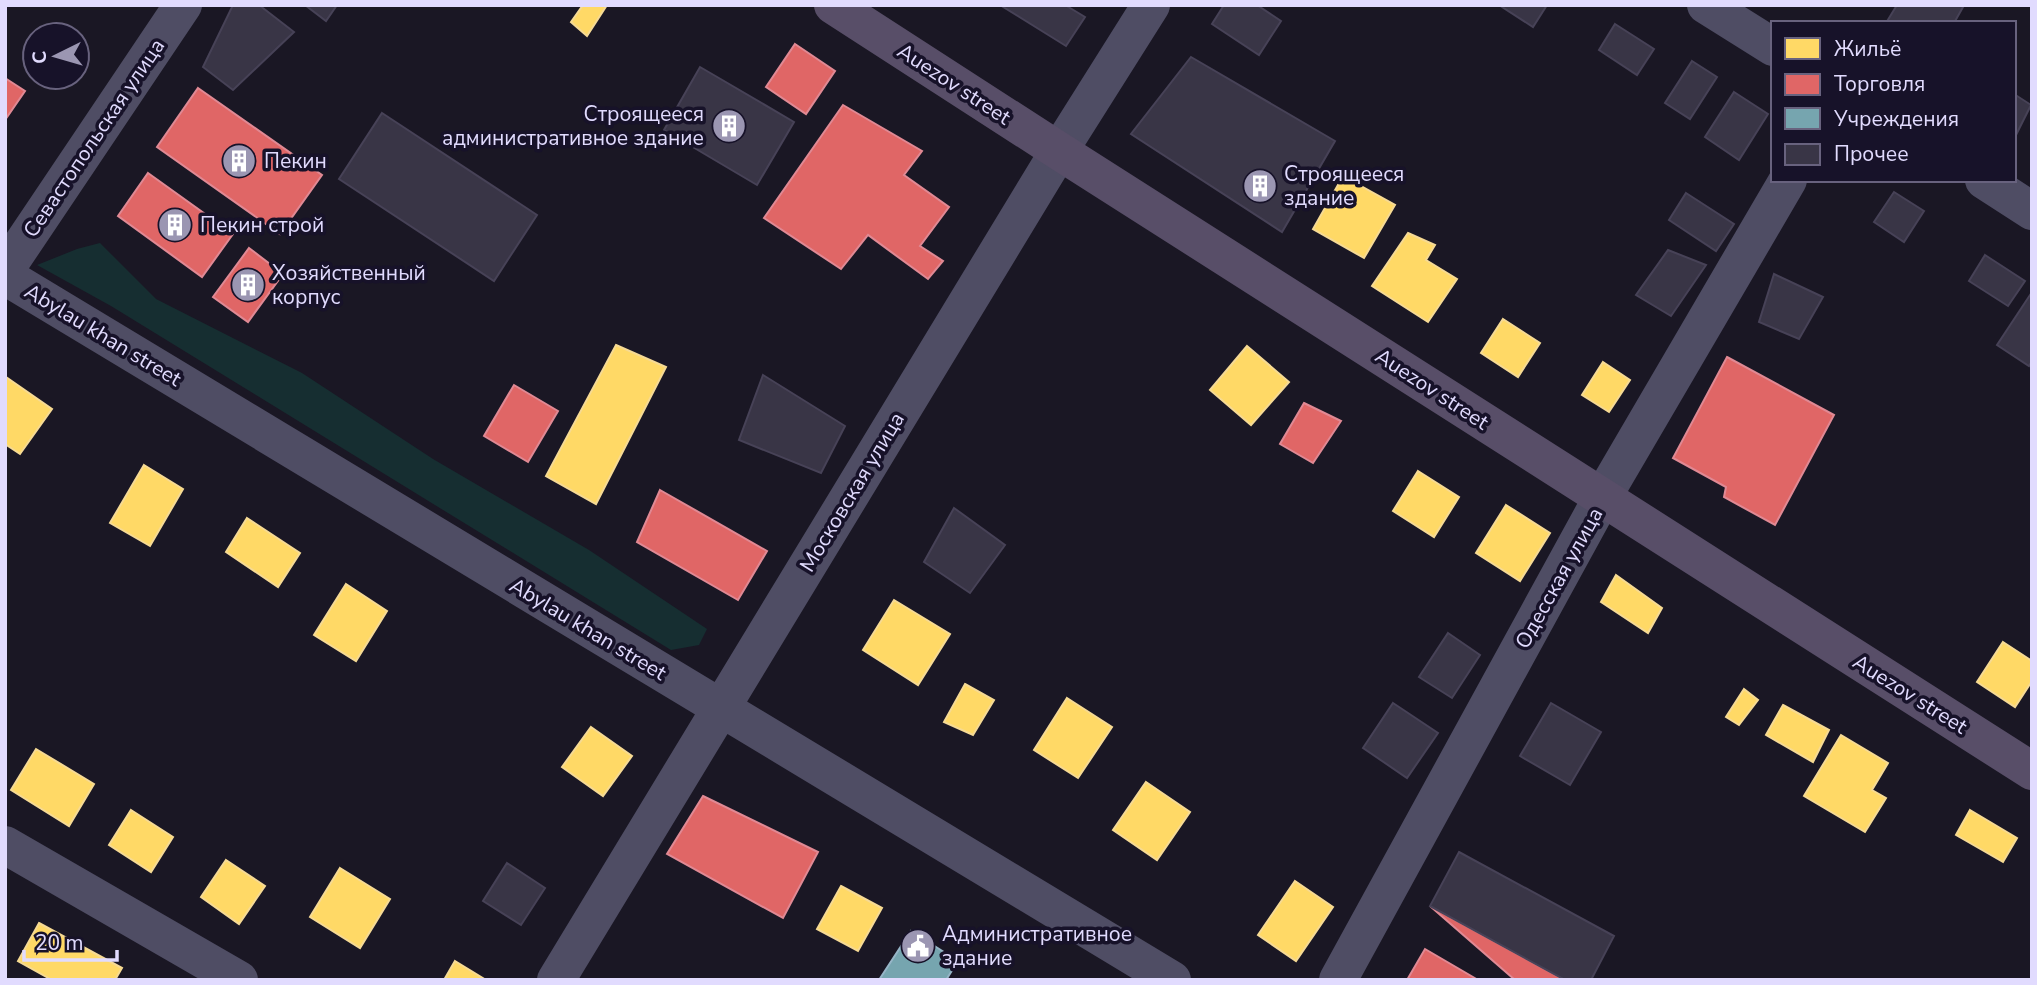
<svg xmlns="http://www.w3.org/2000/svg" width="2037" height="985" viewBox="0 0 2037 985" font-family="'Nunito Sans',sans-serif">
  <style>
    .green { fill: #162e31 }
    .homes { fill: #ffd966; stroke: #f6da94; stroke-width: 2 }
    .shops { fill: #e06666; stroke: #e08994; stroke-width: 2 }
    .public { fill: #76a5af; stroke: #96b5c7; stroke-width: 2 }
    .building { fill: #393546; stroke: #474257; stroke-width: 2 }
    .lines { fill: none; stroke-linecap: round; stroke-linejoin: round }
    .minor { stroke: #4f4d64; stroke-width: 38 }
    .major { stroke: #584e68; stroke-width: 38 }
    .labels { text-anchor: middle; stroke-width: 7; stroke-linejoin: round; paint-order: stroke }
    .street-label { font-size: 21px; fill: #e1dbfe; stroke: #171229 }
    .poi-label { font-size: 21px; fill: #e1dbfe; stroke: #171229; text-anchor: start }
  </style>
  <rect width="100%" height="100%" fill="#1a1724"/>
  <!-- green -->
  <path class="green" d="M 100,243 L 156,299 L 302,373 L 433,459 L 589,550 L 707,629 L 699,645 L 671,650 L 111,306 L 37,265 L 77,249 Z"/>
  <!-- homes -->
  <path class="homes" d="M 583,5 L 607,5 L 587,36 L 571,22 Z
    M 1343,176 L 1395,205 L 1364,258 L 1313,229 Z
    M 1408,233 L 1435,245 L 1426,260 L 1457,279 L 1428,322 L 1372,286 Z
    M 1503,319 L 1540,343 L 1518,377 L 1481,353 Z
    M 616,345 L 666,367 L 596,504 L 546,476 Z
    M 1247,346 L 1289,382 L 1251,425 L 1210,390 Z
    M 1603,362 L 1630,380 L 1609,412 L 1582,395 Z
    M 6,377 L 52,409 L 20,454 L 5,444 Z
    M 144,465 L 183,489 L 150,546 L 110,523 Z
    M 1418,471 L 1459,497 L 1434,537 L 1393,511 Z
    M 1506,505 L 1550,533 L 1520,581 L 1476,553 Z
    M 247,518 L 300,553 L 278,587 L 226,552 Z
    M 1616,575 L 1662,608 L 1648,633 L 1601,602 Z
    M 346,584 L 387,611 L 356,661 L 314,635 Z
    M 894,600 L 950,634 L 918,685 L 863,650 Z
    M 2003,642 L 2032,661 L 2032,681 L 2015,707 L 1977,682 Z
    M 965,684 L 994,700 L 973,735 L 944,722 Z
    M 1744,689 L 1758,700 L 1739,725 L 1726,717 Z
    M 1067,698 L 1112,727 L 1078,778 L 1034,750 Z
    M 1783,705 L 1829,730 L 1813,762 L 1766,735 Z
    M 591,727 L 632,756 L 603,796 L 562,767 Z
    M 1841,735 L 1888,763 L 1872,790 L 1886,798 L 1865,832 L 1804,796 Z
    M 36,749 L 94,784 L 69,826 L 11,790 Z
    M 1146,782 L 1190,812 L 1157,860 L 1113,830 Z
    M 131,810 L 173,837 L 151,872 L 109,845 Z
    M 1970,810 L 2017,838 L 2003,862 L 1956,835 Z
    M 226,860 L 265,886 L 239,924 L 201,897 Z
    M 340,868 L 390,899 L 360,948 L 310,917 Z
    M 1295,881 L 1333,907 L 1296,961 L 1258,935 Z
    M 841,886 L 882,908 L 858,951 L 817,929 Z
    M 39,923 L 122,968 L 115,980 L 52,980 L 18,961 Z
    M 455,961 L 486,980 L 444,980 Z"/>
  <!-- shops -->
  <path class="shops" d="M 795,44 L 835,71 L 806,114 L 766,87 Z
    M 5,78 L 25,91 L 5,120 Z
    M 198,88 L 322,175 L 280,234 L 157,147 Z
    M 843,105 L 922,151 L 904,175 L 949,207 L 920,246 L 943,261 L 928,279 L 868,235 L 841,269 L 764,218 Z
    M 148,173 L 233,234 L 202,277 L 118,216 Z
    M 249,248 L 283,274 L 248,322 L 213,297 Z
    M 1727,357 L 1834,415 L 1775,525 L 1724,497 L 1726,487 L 1673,458 Z
    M 514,385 L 558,411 L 528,462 L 484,436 Z
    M 1304,403 L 1341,421 L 1313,463 L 1280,444 Z
    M 660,490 L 767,551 L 738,600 L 637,542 Z
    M 703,796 L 818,852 L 783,918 L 667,854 Z
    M 1430,906 L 1565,980 L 1515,980 Z
    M 1425,949 L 1478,980 L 1407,980 Z"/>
  <!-- public -->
  <path class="public" d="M 911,931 L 958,961 L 946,980 L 879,980 Z"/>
  <!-- building -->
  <path class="building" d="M 233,5 L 259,5 L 294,32 L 233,90 L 203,67 Z
    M 305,5 L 337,5 L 326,21 Z
    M 1000,5 L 1065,5 L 1085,17 L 1066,46 Z
    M 1224,5 L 1257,5 L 1281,21 L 1259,55 L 1212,24 Z
    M 1499,5 L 1547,5 L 1533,27 Z
    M 1897,5 L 1960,5 L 1963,7 L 1954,23 L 1886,23 Z
    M 1615,24 L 1654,49 L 1637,75 L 1599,50 Z
    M 1191,57 L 1335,141 L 1282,232 L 1131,134 Z
    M 1692,61 L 1717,77 L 1690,119 L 1665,103 Z
    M 700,67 L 794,122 L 757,185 L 664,130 Z
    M 1734,92 L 1768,114 L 1739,160 L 1705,137 Z
    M 2014,94 L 2031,105 L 2014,139 Z
    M 382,113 L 537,215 L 494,281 L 339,179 Z
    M 1894,192 L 1924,211 L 1904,242 L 1874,222 Z
    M 1686,193 L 1734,224 L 1716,251 L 1669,220 Z
    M 1668,250 L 1706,265 L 1671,316 L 1636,295 Z
    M 1985,255 L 2025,281 L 2008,306 L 1969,281 Z
    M 1774,274 L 1823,297 L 1799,339 L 1759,322 Z
    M 2032,292 L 2032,361 L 2029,366 L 1997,345 Z
    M 763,375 L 845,426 L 821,473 L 739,440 Z
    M 954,508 L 1005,545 L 970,593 L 924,562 Z
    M 1448,633 L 1480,655 L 1452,698 L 1419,677 Z
    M 1393,703 L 1438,733 L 1407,778 L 1363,748 Z
    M 1551,703 L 1601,732 L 1570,785 L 1520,756 Z
    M 1459,852 L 1614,936 L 1591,980 L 1565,980 L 1430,906 Z
    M 507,863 L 545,888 L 521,925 L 483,901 Z"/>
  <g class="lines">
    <!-- minor -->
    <path class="minor" d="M 1706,5 L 1773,47
      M 1984,180 L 2032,211
      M 5,270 L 183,5
      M 5,276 L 1172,980
      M 5,845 L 239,980
      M 556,980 L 1059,151 L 1151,5
      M 1338,980 L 1602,498 L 1788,180"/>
    <!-- major -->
    <path class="major" d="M 833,5 L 1059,151 L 2032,771"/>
  </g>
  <!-- icons -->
  <defs>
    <g id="building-disc" transform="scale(1.75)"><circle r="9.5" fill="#9b96b2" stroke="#171229"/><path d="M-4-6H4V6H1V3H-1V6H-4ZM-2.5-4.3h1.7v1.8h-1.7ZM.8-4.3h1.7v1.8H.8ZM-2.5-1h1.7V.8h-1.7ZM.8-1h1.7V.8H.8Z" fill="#fff"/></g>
    <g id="civic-disc" transform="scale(1.75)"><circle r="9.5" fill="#9b96b2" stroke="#171229"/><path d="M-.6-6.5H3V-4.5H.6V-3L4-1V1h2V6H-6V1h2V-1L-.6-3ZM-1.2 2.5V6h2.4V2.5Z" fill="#fff"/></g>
  </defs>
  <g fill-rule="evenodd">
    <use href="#building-disc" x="729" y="126"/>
    <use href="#building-disc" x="239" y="161"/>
    <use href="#building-disc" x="1260" y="186"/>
    <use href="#building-disc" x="175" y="225"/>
    <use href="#building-disc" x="248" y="285"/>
    <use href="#civic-disc" x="918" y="946"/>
  </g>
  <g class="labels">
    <!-- street labels -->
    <g class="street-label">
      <text transform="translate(954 84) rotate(33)" y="7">Auezov street</text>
      <text transform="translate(94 138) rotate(-56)" y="7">Севастопольская улица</text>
      <text transform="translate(103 335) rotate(31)" y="7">Abylau khan street</text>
      <text transform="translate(1432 389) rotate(33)" y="7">Auezov street</text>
      <text transform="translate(852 492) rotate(-59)" y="7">Московская улица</text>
      <text transform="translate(1559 578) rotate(-61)" y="7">Одесская улица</text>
      <text transform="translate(588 629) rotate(31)" y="7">Abylau khan street</text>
      <text transform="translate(1910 694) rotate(32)" y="7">Auezov street</text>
    </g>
    <!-- poi labels -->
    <g class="poi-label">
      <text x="704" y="121" text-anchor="end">Строящееся<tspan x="704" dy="24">административное здание</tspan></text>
      <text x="264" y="168">Пекин</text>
      <text x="1284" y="181">Строящееся<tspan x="1284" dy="24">здание</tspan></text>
      <text x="200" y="232">Пекин строй</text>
      <text x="272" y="280">Хозяйственный<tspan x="272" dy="24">корпус</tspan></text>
      <text x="942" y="941">Административное<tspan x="942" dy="24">здание</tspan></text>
    </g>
  </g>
  <!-- border -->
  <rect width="2037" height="985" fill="none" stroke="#e1dbfe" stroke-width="14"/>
  <!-- legend -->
  <rect x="1771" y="21" width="245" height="161" fill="#171229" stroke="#68627e" stroke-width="2"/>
  <rect x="1785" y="38" width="35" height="21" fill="#ffd966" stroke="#68627e" stroke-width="2"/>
  <text x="1834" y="56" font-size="21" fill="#e1dbfe">Жильё</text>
  <rect x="1785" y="74" width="35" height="21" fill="#e06666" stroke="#68627e" stroke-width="2"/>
  <text x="1834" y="91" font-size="21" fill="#e1dbfe">Торговля</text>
  <rect x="1785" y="108" width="35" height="21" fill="#76a5af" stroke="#68627e" stroke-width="2"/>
  <text x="1834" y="126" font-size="21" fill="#e1dbfe">Учреждения</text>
  <rect x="1785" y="144" width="35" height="21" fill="#393546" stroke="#68627e" stroke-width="2"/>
  <text x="1834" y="161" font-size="21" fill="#e1dbfe">Прочее</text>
  <!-- north arrow -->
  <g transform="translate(56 56) rotate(265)"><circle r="33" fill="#171229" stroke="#68627e" stroke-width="2"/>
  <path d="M0-5L12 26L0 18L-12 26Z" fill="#9b96b2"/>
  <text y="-10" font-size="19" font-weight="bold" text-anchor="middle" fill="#e1dbfe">С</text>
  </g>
  <!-- scale -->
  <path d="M24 950v10h93v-10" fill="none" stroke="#e1dbfe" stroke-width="3.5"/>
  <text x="35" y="950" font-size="21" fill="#e1dbfe" stroke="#171229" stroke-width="5" paint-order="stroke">20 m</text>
</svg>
